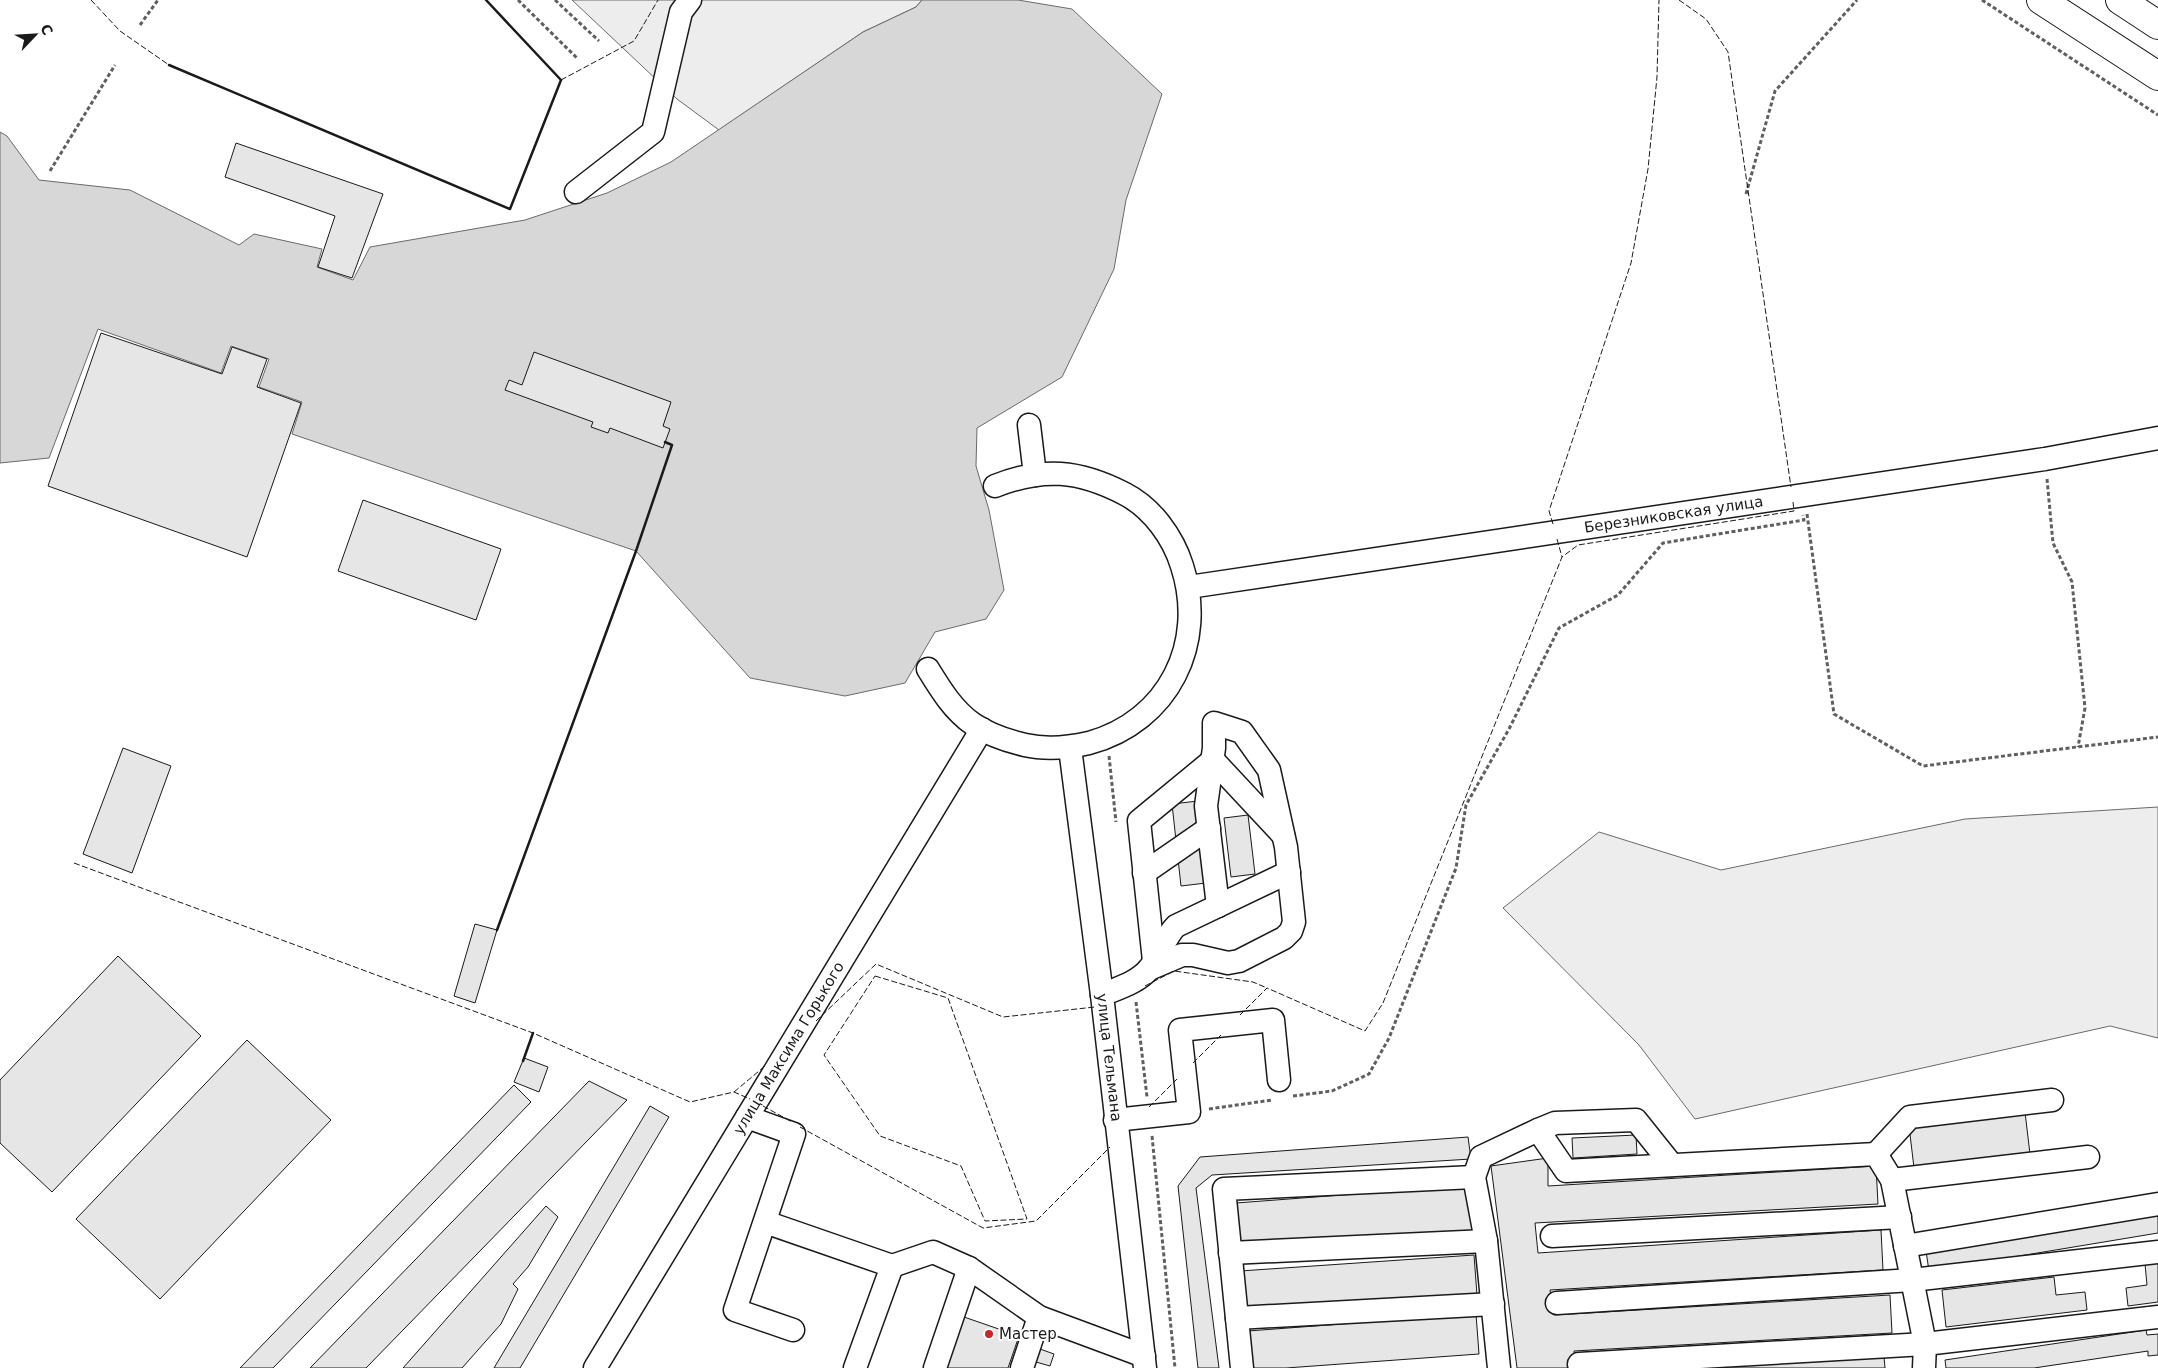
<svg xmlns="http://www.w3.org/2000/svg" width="2158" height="1368" viewBox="0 0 2158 1368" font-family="'DejaVu Sans',sans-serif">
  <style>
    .built { fill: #ededed; stroke: #6a6a6a }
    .water { fill: #d7d7d7; stroke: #6a6a6a }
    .building { fill: #e6e6e6; stroke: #1a1a1a }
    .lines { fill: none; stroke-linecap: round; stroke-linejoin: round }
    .minor-casing { stroke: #1a1a1a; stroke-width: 25 }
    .major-casing { stroke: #1a1a1a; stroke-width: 30 }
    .path { stroke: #5f5f5f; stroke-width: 3; stroke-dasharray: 4 2.5; stroke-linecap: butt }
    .minor { stroke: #fff; stroke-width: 22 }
    .major { stroke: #fff; stroke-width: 28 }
    .fence { stroke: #1a1a1a; stroke-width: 1; stroke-dasharray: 6 2.5; stroke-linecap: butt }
    .wall { stroke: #1a1a1a; stroke-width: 2.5 }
    .poi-dot { fill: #c62828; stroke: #fff; stroke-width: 2 }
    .labels { text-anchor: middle; stroke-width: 4; stroke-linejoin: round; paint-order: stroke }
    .street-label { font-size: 15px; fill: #1a1a1a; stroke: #fff }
    .poi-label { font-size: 15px; fill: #1a1a1a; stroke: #fff; text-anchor: start }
  </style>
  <rect width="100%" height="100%" fill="#fff"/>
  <!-- built -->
  <path class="built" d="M 572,0 L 922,0 L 916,7 L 863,32 L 719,130 L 677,99 Z
    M 2158,807 L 2158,1038 L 2110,1026 L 1695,1119 L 1639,1045 L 1503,908 L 1599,832 L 1721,870 L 1965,819 Z"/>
  <!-- water -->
  <path class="water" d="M 922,0 L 1018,0 L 1072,9 L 1162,94 L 1126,200 L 1114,269 L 1062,377 L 977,428 L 976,466 L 989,510 L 1004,590 L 986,619 L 935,632 L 905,683 L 845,696 L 750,678 L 636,551 L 292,434 L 302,402 L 259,387 L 269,359 L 231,346 L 221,373 L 98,329 L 49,458 L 0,463 L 0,132 L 7,136 L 39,180 L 130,190 L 239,245 L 254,234 L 322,249 L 317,267 L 353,280 L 370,247 L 525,220 L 607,193 L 671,162 L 863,32 L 916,7 Z"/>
  <!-- building -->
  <path class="building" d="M 236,143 L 383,194 L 352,278 L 318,267 L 335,216 L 225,177 Z
    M 101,333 L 222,374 L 232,347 L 267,359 L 257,387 L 301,403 L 247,557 L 48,486 Z
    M 534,352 L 671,402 L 663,426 L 670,429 L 663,448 L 610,428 L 608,433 L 591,427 L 593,422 L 505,390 L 509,380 L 522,385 Z
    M 363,500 L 501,549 L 476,620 L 338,571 Z
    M 123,748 L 171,766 L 132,873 L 83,854 Z
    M 1198,801 L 1206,883 L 1181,886 L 1172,804 Z
    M 1248,815 L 1255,874 L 1231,877 L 1224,818 Z
    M 475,924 L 497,930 L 475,1003 L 454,996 Z
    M 118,956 L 201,1036 L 52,1192 L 0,1143 L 0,1080 Z
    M 247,1040 L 331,1120 L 160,1299 L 76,1219 Z
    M 524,1058 L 548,1067 L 539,1092 L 514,1082 Z
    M 589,1081 L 627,1100 L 366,1368 L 310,1368 Z
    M 514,1085 L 531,1102 L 273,1368 L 240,1368 Z
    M 650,1106 L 669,1117 L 520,1368 L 494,1368 Z
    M 2025,1112 L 2030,1154 L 1914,1168 L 1909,1126 Z
    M 1636,1135 L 1637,1154 L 1573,1158 L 1572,1138 Z
    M 1468,1137 L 1471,1159 L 1212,1175 L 1196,1188 L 1219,1368 L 1198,1368 L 1178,1186 L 1200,1157 Z
    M 1548,1158 L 1548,1186 L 1876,1166 L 1878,1204 L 1535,1223 L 1538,1253 L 1881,1230 L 1883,1270 L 1550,1290 L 1554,1315 L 1890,1295 L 1892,1333 L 1574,1351 L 1575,1368 L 1517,1368 L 1491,1166 Z
    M 1474,1185 L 1478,1232 L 1240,1249 L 1236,1203 Z
    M 546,1206 L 558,1217 L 528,1267 L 513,1284 L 518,1289 L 501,1324 L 462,1368 L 403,1368 Z
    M 2158,1212 L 2158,1233 L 1929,1271 L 1926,1251 Z
    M 1474,1255 L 1477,1295 L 1243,1311 L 1240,1271 Z
    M 2158,1263 L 2158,1302 L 2128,1306 L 2126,1288 L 2147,1285 L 2145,1264 Z
    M 2054,1277 L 2056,1295 L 2085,1292 L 2087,1310 L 1946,1327 L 1942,1290 Z
    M 1476,1314 L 1479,1354 L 1286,1368 L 1251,1368 L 1248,1331 Z
    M 964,1317 L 1019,1336 L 1008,1368 L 947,1368 Z
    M 2146,1330 L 2147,1335 L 2158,1334 L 2158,1355 L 2148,1356 L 2148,1351 L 2034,1368 L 1946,1368 L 1945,1360 Z
    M 1040,1349 L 1054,1354 L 1050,1366 L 1036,1362 Z
    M 1884,1357 L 1885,1368 L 1703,1368 Z"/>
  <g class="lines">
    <!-- minor casing -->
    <g class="minor-casing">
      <g id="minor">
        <path d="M 576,192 L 653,132 L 681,12 L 690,0"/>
        <path d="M 1029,425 L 1035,475"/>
        <path id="s1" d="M 1189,587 L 2045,459 L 2158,438"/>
        <path d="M 928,669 C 941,690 953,710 973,724 C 989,735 1008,741 1025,745 C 1047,750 1067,748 1089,743 C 1169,721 1207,643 1182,566 C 1173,537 1152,508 1125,494 C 1079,470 1043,467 995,486"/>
        <path id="s2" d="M 1070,748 L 1102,995 L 1145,1368"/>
        <path d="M 1144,873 L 1209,828"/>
        <path d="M 1154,961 L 1139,821 L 1213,760 L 1283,835"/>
        <path d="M 1149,969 L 1182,955 L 1193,955 L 1228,963 L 1239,961 L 1284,938 L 1291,931 L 1294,922 L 1286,847 L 1269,770 L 1242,732 L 1214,723 L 1214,748 L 1206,806 L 1218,906"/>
        <path d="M 1102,995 C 1118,988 1137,983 1149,969 C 1160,956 1164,938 1176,926 L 1289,872"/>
        <path d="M 747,1117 L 794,1134 L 735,1310 L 793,1330"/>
        <path d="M 1115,1120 L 1189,1112 L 1180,1030 L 1273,1020 L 1279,1080"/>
        <path d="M 1538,1130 L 1555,1123 L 1636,1120 L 1672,1165"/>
        <path d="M 1876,1154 L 1910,1117 L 2052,1100"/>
        <path d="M 1892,1180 L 2088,1157"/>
        <path d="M 765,1222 L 892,1266 L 933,1252 L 969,1268 L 1039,1317 L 1144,1356"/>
        <path d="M 1552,1236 L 1900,1217"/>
        <path d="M 1905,1246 L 2158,1204"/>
        <path d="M 1230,1253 L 1486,1241"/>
        <path d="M 1557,1303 L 1912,1280 L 2158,1252"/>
        <path d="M 1237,1318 L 1493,1304"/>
        <path d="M 1579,1364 L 1925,1344 L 2158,1317"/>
        <path id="s3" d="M 595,1368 L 982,729"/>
        <path d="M 855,1368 L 892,1266"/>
        <path d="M 935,1368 L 969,1268"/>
        <path d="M 1022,1368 L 1039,1317"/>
        <path d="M 1242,1368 L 1224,1189 L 1474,1177"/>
        <path d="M 1499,1368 L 1486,1241 L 1474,1177 L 1481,1157 L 1538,1130 L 1566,1171 L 1876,1154 L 1892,1180 L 1925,1344 L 1924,1368"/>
      </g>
    </g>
    <!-- major casing -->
    <g class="major-casing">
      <path id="major" d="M 2041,0 L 2158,76
        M 2120,0 L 2158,25"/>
    </g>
    <!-- path -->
    <path class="path" d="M 518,0 L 578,59
      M 555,0 L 599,41
      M 1982,0 L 2158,115
      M 140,25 L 158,0
      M 50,171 L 115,65
      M 1746,194 L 1775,91 L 1857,0
      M 2047,479 L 2053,543 L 2072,582 L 2085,708 L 2078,747
      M 1807,514 L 1834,714 L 1923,766 L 2158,737
      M 1109,756 L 1116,822
      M 1136,1002 L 1147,1097
      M 1293,1096 L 1332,1091 L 1369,1074 L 1389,1038 L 1456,868 L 1466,805 L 1509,729 L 1559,628 L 1618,595 L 1663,543 L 1804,520 L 1803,515
      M 1209,1109 L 1272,1100
      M 1152,1136 L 1175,1368"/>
    <!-- minor -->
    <use href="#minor" class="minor"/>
    <!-- major -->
    <use href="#major" class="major"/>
    <!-- fence -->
    <path class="fence" d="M 91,0 L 120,31 L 169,65
      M 1679,0 L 1706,19 L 1728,52 L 1791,487
      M 561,80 L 634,41 L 658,0
      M 1553,524 L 1549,511 L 1631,263 L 1648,169 L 1657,77 L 1659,0
      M 1557,539 L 1562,557
      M 74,863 L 533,1033 L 690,1102 L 734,1092 L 750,1099
      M 875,976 L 948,998 L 1027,1219 L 985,1221 L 961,1166 L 880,1136 L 824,1055 Z
      M 1145,986 L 1174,971 L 1253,982 L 1267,988
      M 1240,1015 L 1267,988 L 1365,1031 L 1383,1003 L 1562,557 L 1578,545 L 1794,511 L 1793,502
      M 816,1021 L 876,964 L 1003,1017 L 1095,1007
      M 1193,1063 L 1221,1035
      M 734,1092 L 765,1066
      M 763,1106 L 792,1122
      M 1149,1107 L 1177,1079
      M 800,1127 L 983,1228 L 1036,1221 L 1110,1147"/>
    <!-- wall -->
    <path class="wall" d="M 169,65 L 510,209 L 561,80 L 486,0
      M 497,930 L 636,551 L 672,445 L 665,442
      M 523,1061 L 533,1033"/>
  </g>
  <!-- markers -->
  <circle class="poi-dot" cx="989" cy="1334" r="5"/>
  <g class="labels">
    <!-- street labels -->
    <g class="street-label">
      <text dy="5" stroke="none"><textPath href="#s1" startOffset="490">Березниковская улица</textPath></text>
      <text dy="5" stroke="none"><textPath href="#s3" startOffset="374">улица Максима Горького</textPath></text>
      <text dy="5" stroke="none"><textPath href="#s2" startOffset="312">улица Тельмана</textPath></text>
    </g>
    <!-- poi labels -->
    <g class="poi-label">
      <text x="999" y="1339">Мастер</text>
    </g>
  </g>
  <!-- north arrow -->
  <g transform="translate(35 35) rotate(65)" stroke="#ffffff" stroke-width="4" paint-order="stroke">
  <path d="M0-4L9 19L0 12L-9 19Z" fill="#1a1a1a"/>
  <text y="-8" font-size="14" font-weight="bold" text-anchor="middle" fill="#1a1a1a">С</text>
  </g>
</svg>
